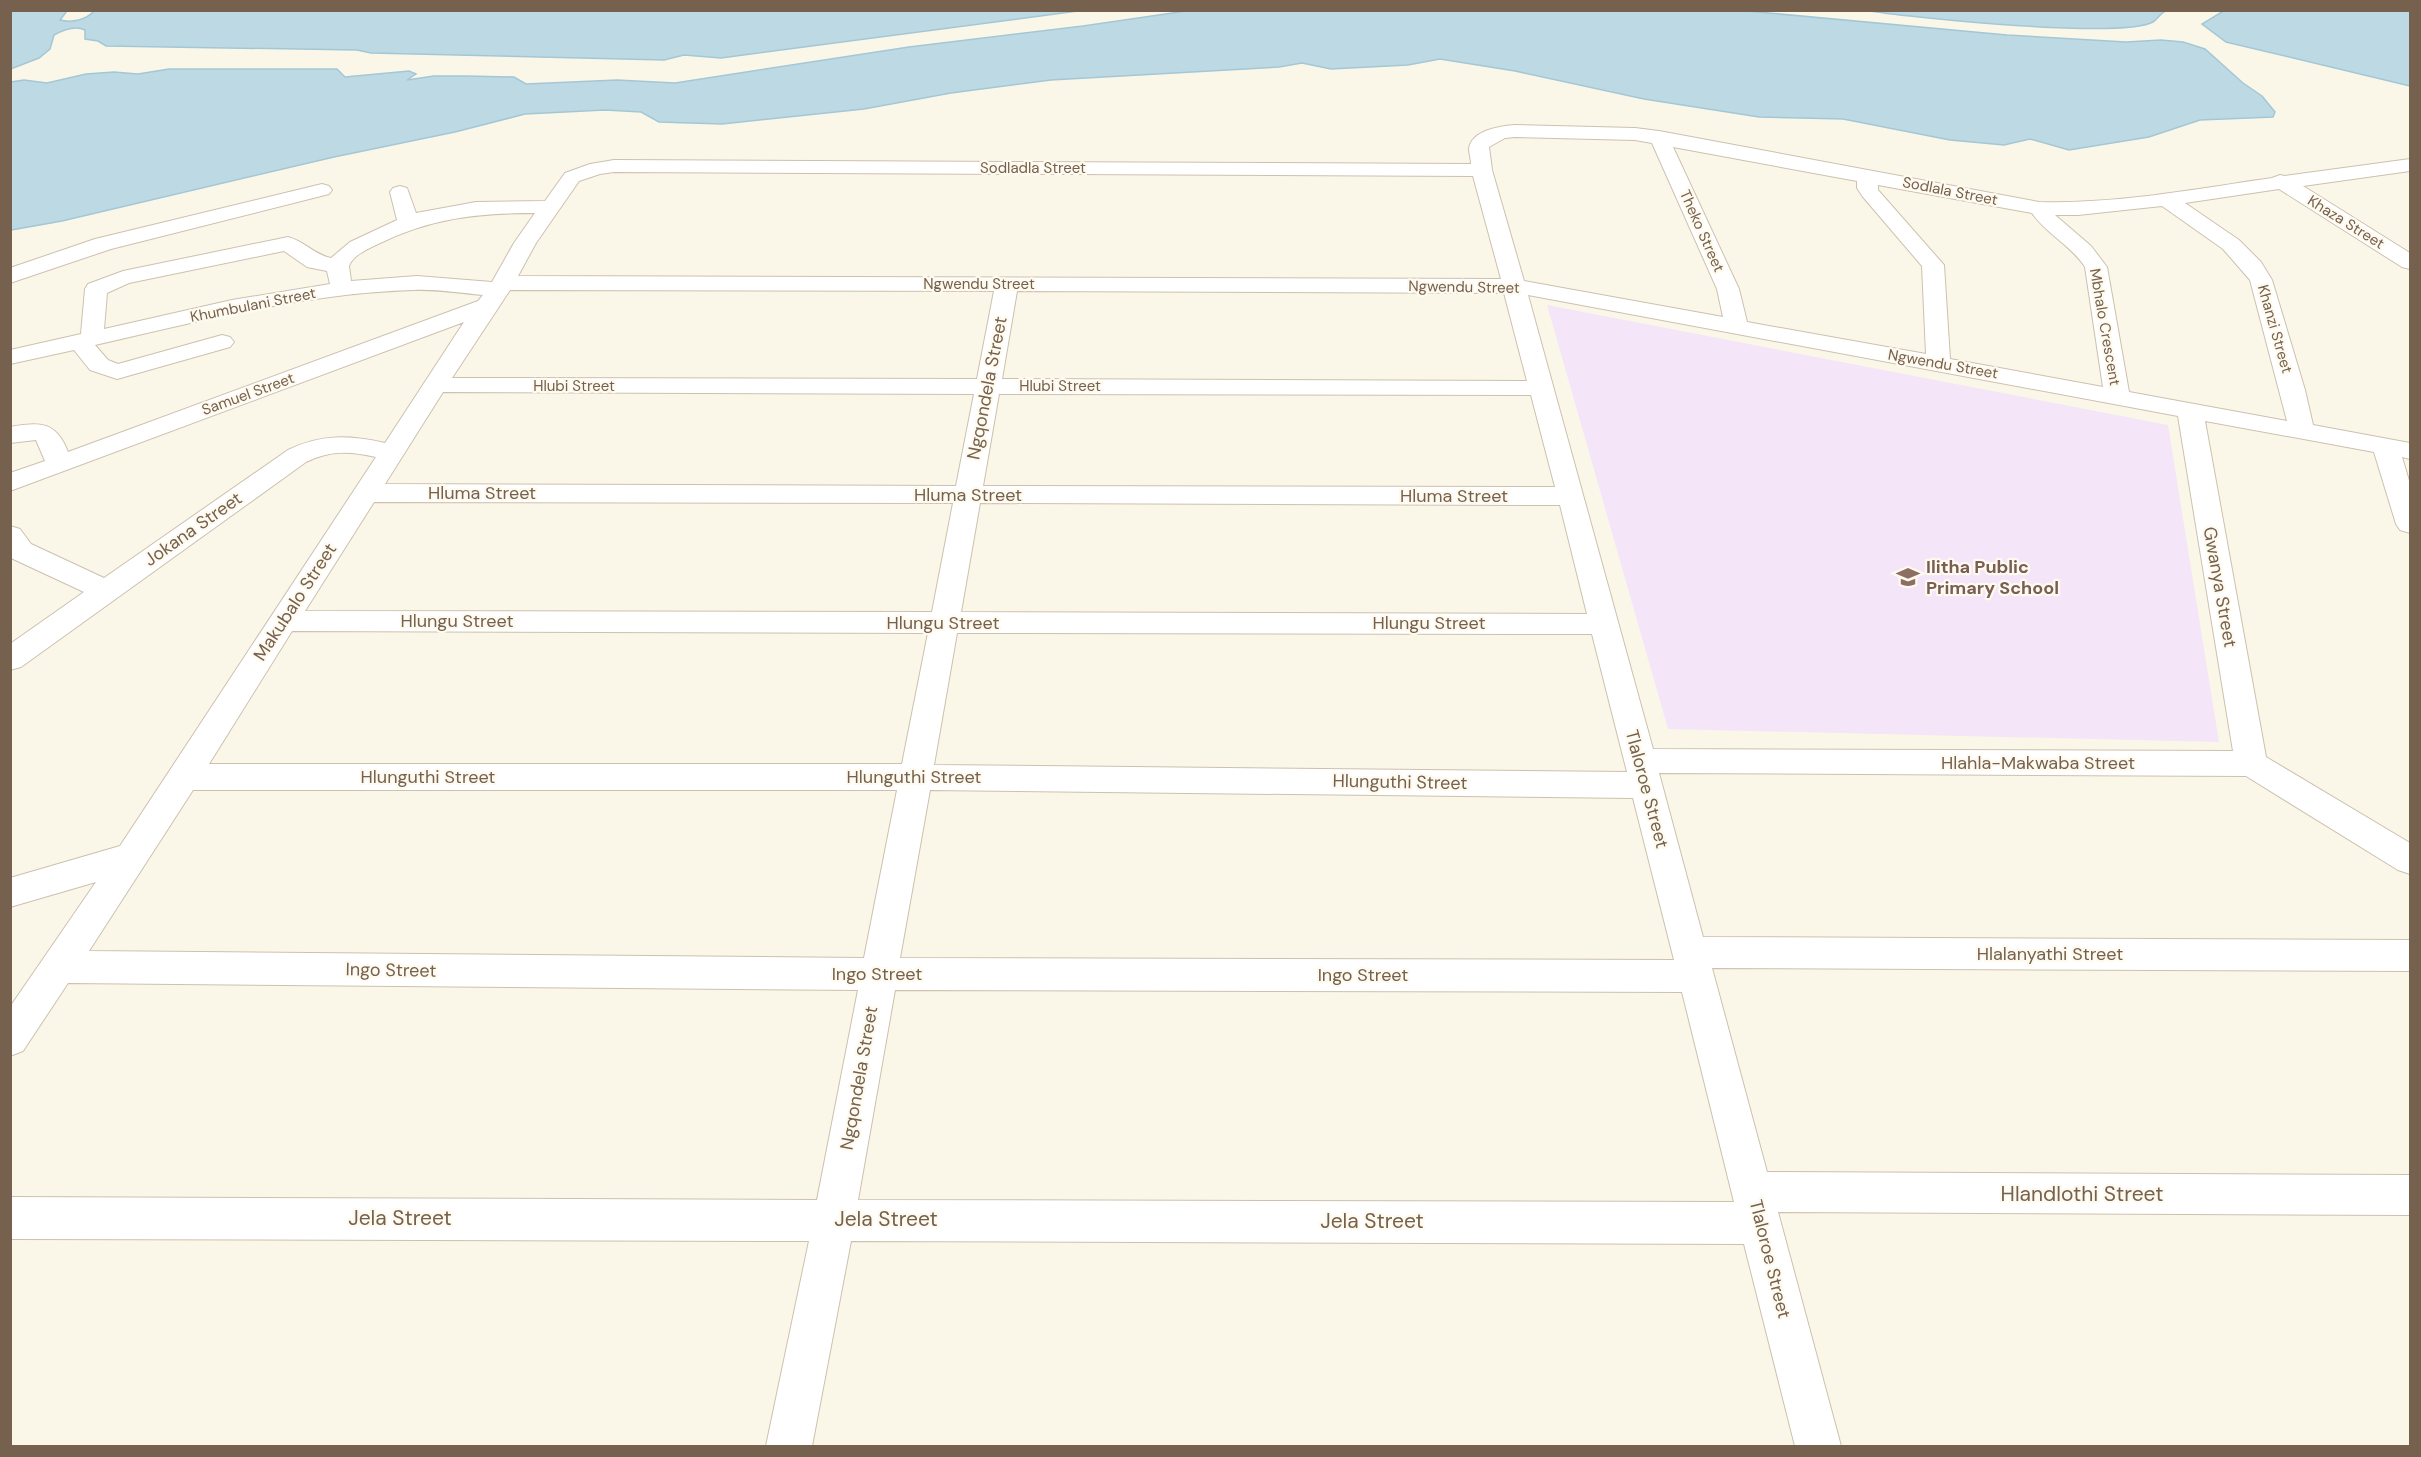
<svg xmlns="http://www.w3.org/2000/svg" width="2421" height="1457" viewBox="0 0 2421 1457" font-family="'DM Sans',sans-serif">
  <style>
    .education { fill: #f4e5f8 }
    .water { fill: #bdd9e4; stroke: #a4c7d6; stroke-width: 1.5 }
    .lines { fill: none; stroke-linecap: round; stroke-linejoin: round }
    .street-casing { stroke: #cdc0af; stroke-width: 2 }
    .street { fill: #fff; fill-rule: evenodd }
    .labels { text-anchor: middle; stroke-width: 4.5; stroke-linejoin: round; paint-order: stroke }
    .far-street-label { font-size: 15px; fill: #75614d; stroke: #fefaef }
    .street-label { font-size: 18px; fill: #75614d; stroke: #fefaef }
    .education-label { font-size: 18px; font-weight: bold; fill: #785e54; stroke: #fefaef; text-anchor: start }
    .near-street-label { font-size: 21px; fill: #75614d; stroke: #fefaef }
  </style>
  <rect width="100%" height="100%" fill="#fbf7e8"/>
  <!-- education -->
  <path class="education" d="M 1547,305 L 2168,425 L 2219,742 L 1668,729 Z"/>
  <!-- water -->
  <path class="water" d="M 2225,10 L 2410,11 L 2410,86 L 2226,42 L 2202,24 Z
    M 94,11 L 94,10 L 1078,11 L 721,58 L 684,55 L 664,60 L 371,53 L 357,50 L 106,46 L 98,41 L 85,39 L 85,30 C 75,25 63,30 54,35 L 50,49 L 39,58 L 11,69 L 11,11 L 67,11 L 60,20 C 72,23 86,20 94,11 Z
    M 1186,11 L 1736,10 L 2007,35 L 2126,42 L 2161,40 L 2183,42 L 2205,49 L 2243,83 L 2262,96 L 2275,112 L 2273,117 L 2200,120 L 2149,137 L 2069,150 L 2030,139 L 2004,145 L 1950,140 L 1843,119 L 1759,117 L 1644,99 L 1515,71 L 1440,59 L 1408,65 L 1331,69 L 1302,63 L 1279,67 L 1051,80 L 951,93 L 864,109 L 722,124 L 659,122 L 641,112 L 605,110 L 525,114 L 455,132 L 334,157 L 62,221 L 11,230 L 11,82 L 24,80 L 47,83 L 86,74 L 114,72 L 138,74 L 169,69 L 337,69 L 345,77 L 409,71 L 416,74 L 407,80 L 434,76 L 466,76 L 514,77 L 526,84 L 617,80 L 675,83 L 909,47 L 1083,26 Z
    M 1870,11 L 2166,10 L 2166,11 C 2160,13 2158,19 2153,22 C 2121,39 1914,18 1870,11 Z"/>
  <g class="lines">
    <!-- street casing -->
    <g class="street-casing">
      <path id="street" d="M 1515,125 L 1635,128 L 1659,131 L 2039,202 C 2117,204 2195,189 2272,178 L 2280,175 L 2285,176 L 2410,159 L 2410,171 L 2303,186 L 2410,253 L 2410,269 L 2402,267 L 2279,189 L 2185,203 L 2239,240 L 2261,262 L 2272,280 L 2305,390 L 2313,425 L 2410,443 L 2410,459 L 2402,457 L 2410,484 L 2410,533 L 2400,530 L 2396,524 L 2374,452 L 2205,421 L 2266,757 L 2410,843 L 2410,874 L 2398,870 L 2246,776 L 1659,773 L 1703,937 L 2410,940 L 2410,971 L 1712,968 L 1767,1172 L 2410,1175 L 2410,1215 L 1778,1212 L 1841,1446 L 1795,1446 L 1744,1244 L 851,1241 L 812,1446 L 766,1446 L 809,1241 L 10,1239 L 10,1197 L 817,1200 L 858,990 L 68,983 L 23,1051 L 10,1056 L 10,1007 L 96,882 L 10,907 L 10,878 L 120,846 L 376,457 C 350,451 330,450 306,462 L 21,667 L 10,670 L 10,644 L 84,592 L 11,558 L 10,526 L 20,529 L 31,544 L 104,578 L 288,450 C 321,434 350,435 385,443 L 464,322 L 10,491 L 10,473 L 45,461 L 36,440 L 10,443 L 10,427 C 40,422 56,421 68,452 L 478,301 L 483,295 C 460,293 437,289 414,290 C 307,293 200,321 95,345 L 108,360 L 118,364 L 222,335 L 230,337 L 234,342 L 230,347 L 117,379 L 90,370 L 74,350 L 10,364 L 10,350 L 81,334 L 85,289 L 88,284 L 123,271 L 288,237 C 304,241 315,255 331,258 L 350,242 L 397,220 L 390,192 L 393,188 L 400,186 L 407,188 L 416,213 L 476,202 L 545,201 L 565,173 L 590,164 L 614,160 L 1471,164 C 1471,159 1469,153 1469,149 C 1471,130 1501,126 1515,125 ZM 1515,137 L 1635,140 L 1652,143 L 1717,289 L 1723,317 L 1524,281 L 1492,170 L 1489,147 L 1505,138 ZM 1673,147 L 1857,181 L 1857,188 L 1863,197 L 1922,266 L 1926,354 L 1747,322 L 1739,289 ZM 614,172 L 1473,176 L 1501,279 L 518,276 L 536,243 L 579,181 L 600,174 ZM 1878,185 L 2032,213 C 2046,234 2071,245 2085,267 L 2103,387 L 1950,359 L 1944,265 L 1878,190 ZM 2162,206 L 2223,249 L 2250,280 L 2287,421 L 2129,392 L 2107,267 L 2091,246 L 2055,215 L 2078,215 ZM 535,213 L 514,243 L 492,282 L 417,276 L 351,281 L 349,266 C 353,255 368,249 378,244 C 431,218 477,213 535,213 ZM 284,251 L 307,267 L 327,271 L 330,284 L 232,300 L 104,329 L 107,293 L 129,283 ZM 510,290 L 994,291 L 977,379 L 452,378 ZM 1017,291 L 1504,293 L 1527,381 L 1002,379 ZM 1528,295 L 2178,416 L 2233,751 L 1653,749 ZM 443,392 L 974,394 L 956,486 L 385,484 ZM 999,394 L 1531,395 L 1555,487 L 983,486 ZM 374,502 L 953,503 L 932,612 L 305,611 ZM 980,503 L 1560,505 L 1587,614 L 961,612 ZM 292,631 L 928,633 L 902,764 L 209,764 ZM 957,633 L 1592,634 L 1627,772 L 934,765 ZM 193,790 L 897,790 L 864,958 L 89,951 ZM 930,790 L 1633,798 L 1674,960 L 900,958 ZM 895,990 L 1682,992 L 1734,1202 L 858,1200 Z
        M 322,184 L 329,186 L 332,190 L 329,194 L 111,249 L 10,283 L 10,268 L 95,239 Z"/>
    </g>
    <!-- street -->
    <use href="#street" class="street"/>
  </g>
  <!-- icons -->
  <defs>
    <g id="school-bare" transform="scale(1.8)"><path d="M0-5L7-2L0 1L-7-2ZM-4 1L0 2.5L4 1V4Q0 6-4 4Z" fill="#8d6e63" stroke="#fefaef" stroke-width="2.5" paint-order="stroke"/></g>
  </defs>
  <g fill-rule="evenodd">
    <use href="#school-bare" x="1908" y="577"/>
  </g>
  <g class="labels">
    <!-- far-street labels -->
    <g class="far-street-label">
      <text x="1033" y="173">Sodladla Street</text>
      <text transform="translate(1950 191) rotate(11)" y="5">Sodlala Street</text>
      <text transform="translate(2346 222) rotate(32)" y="5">Khaza Street</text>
      <text transform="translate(1702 231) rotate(66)" y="5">Theko Street</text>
      <text x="979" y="289">Ngwendu Street</text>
      <text transform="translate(1464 287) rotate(1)" y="5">Ngwendu Street</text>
      <text transform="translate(253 305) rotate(-11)" y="5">Khumbulani Street</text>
      <text transform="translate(2105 327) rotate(80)" y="5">Mbhalo Crescent</text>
      <text transform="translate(2275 329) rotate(74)" y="5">Khanzi Street</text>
      <text transform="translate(1943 364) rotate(10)" y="5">Ngwendu Street</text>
      <text x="574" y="391">Hlubi Street</text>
      <text x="1060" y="391">Hlubi Street</text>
      <text transform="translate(248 394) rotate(-20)" y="5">Samuel Street</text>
    </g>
    <!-- street labels -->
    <g class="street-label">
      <text transform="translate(987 388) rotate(-79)" y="6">Ngqondela Street</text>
      <text x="482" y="499">Hluma Street</text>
      <text x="968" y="501">Hluma Street</text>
      <text x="1454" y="502">Hluma Street</text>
      <text transform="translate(193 529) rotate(-35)" y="6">Jokana Street</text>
      <text transform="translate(2220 587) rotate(80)" y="6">Gwanya Street</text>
      <text transform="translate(295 602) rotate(-57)" y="6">Makubalo Street</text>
      <text x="457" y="627">Hlungu Street</text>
      <text x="943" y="629">Hlungu Street</text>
      <text x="1429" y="629">Hlungu Street</text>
      <text x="2038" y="769">Hlahla-Makwaba Street</text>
      <text x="428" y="783">Hlunguthi Street</text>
      <text x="914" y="783">Hlunguthi Street</text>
      <text transform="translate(1400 782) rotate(1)" y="6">Hlunguthi Street</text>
      <text transform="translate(1647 789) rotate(75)" y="6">Tlaloroe Street</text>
      <text x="2050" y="960">Hlalanyathi Street</text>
      <text transform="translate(391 970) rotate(1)" y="6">Ingo Street</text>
      <text x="877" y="980">Ingo Street</text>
      <text x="1363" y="981">Ingo Street</text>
      <text transform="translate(859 1078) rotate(-80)" y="6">Ngqondela Street</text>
      <text transform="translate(1770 1259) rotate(76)" y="6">Tlaloroe Street</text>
    </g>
    <!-- education labels -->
    <g class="education-label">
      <text x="1926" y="573">Ilitha Public<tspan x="1926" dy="21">Primary School</tspan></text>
    </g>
    <!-- near-street labels -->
    <g class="near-street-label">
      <text x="2082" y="1201">Hlandlothi Street</text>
      <text x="400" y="1225">Jela Street</text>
      <text x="886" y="1226">Jela Street</text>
      <text x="1372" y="1228">Jela Street</text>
    </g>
  </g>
  <!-- border -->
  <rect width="2421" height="1457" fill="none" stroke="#75614d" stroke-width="24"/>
</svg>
